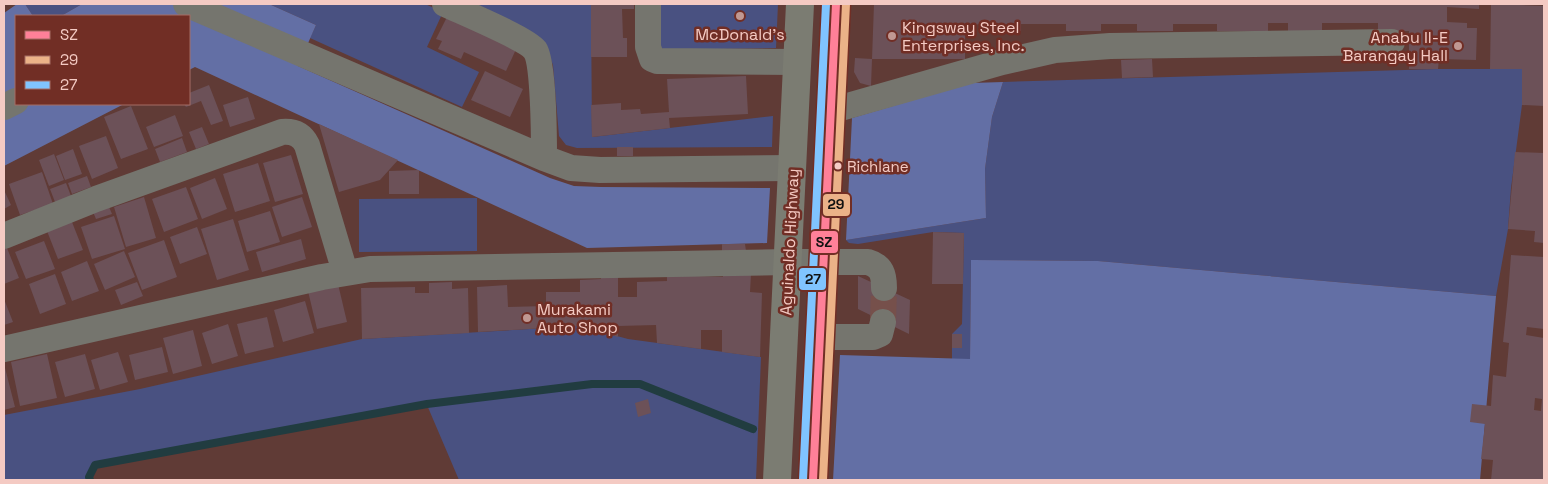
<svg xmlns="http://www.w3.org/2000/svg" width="1548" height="484" viewBox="0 0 1548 484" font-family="'Space Grotesk',sans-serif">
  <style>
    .green { fill: #495181 }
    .forest { fill: #636fa5 }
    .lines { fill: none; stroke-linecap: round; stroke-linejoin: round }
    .stream { stroke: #213c40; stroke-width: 8 }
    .building { fill: #6c5158; fill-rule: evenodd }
    .minor-tunnel { stroke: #76504b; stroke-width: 26; stroke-dasharray: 26 13; stroke-linecap: butt }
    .minor { stroke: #75756e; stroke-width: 26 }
    .highway { stroke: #7b7c72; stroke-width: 28 }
    .bus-1-casing { stroke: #712e25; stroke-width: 11 }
    .bus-2-casing { stroke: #712e25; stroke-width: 11 }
    .bus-3-casing { stroke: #712e25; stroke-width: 11 }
    .bus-1 { stroke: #ff8098; stroke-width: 8 }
    .bus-2 { stroke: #ebb288; stroke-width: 8 }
    .bus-3 { stroke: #80c4ff; stroke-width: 8 }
    .poi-dot { fill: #c09892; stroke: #712e25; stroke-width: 2 }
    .bus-dot { fill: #f4cac3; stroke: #712e25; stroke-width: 2 }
    .labels { text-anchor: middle; stroke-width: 5; stroke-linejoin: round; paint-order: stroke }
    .bus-label { font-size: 15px; fill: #f4cac3; stroke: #712e25; text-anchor: start }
    .poi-label { font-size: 16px; fill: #f4cac3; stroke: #712e25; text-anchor: start }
    .street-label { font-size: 16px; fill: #f4cac3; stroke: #712e25 }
    .line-badge { stroke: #712e25; stroke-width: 2 }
    .pale-badge-label { font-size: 14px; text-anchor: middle; font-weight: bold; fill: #111 }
  </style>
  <rect width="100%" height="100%" fill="#603b36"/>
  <!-- green -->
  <path class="green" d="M 25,4 L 82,4 L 61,16 L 33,16 Z
    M 269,4 L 425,4 L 443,12 L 427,47 L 479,72 L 462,107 L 310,38 L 316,25 Z
    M 468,4 L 591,4 L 592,137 L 773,116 L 772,147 L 577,148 L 566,145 L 559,136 L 553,65 L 545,45 Z
    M 657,4 L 778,4 L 776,48 L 658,50 Z
    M 1438,69 L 1522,69 L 1522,105 L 1511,188 L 1508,229 L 1496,296 L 1098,261 L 971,260 L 970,359 L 952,359 L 952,334 L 962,324 L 964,233 L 933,232 L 858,244 L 849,243 L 846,240 L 986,218 L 985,169 L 992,117 L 1003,82 Z
    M 477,198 L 477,251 L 359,252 L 359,199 Z
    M 580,326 L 628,339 L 761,357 L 756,480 L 459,480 L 427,405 L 95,465 L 89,477 L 90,480 L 4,480 L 4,415 L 140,389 L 362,339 Z"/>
  <!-- forest -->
  <path class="forest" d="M 17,4 L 25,4 L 33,16 L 16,16 L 16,104 L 124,104 L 4,166 L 4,13 Z
    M 82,4 L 269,4 L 316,25 L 298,66 L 550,178 L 574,186 L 601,187 L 770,188 L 767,243 L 587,248 L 195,67 L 189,70 L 189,16 L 61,16 Z
    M 1003,82 L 992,117 L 985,169 L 986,218 L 846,240 L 852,118 L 971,83 Z
    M 971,260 L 1098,261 L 1496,296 L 1480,480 L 833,480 L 840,355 L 970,359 Z"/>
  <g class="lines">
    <!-- stream -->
    <path class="stream" d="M 90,480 L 89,477 L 95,465 L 427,404 L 592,384 L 640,384 L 753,429"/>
  </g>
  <!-- building -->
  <path class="building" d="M 591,4 L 634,4 L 634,9 L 622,9 L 623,38 L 627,38 L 627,57 L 591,57 Z
    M 874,4 L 1479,4 L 1479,9 L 1447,7 L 1447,22 L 1467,23 L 1467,28 L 1477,28 L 1476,60 L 1439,59 L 1438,69 L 1409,69 L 1409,31 L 1378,31 L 1378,23 L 1322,23 L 1322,31 L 1288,31 L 1288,23 L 1268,23 L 1268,34 L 1250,31 L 1217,31 L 1217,24 L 1173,24 L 1173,31 L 1137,31 L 1137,24 L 1101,24 L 1101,31 L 1066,31 L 1066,24 L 1021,24 L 1021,31 L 987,31 L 987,24 L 965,25 L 965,59 L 872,59 L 871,86 L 860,83 L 854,72 L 855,58 L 872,59 Z
    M 1491,4 L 1544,6 L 1544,106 L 1522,105 L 1522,69 L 1490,69 Z
    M 449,13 L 518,45 L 506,71 L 464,52 L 461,59 L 438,49 L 442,41 L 436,39 Z
    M 1152,59 L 1153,77 L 1122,78 L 1121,60 Z
    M 485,71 L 523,89 L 510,117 L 471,100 Z
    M 746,76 L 748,114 L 669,118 L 670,128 L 592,137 L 591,105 L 621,103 L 621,110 L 640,109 L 641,114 L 669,112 L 667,79 Z
    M 209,85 L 223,121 L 211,125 L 201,101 L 186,107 L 184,104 L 189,104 L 189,93 Z
    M 248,97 L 255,119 L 230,127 L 223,105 Z
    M 131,106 L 148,149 L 121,159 L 104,117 Z
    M 175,115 L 183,136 L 154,147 L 146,127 Z
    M 319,124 L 398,160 L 380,180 L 339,192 Z
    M 202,127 L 209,144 L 196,149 L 189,132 Z
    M 106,136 L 118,168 L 92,179 L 79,146 Z
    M 182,138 L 187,152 L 160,162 L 155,149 Z
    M 617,147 L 633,147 L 633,156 L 617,156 Z
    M 73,149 L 82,174 L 65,180 L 56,156 Z
    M 1515,152 L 1544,153 L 1544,243 L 1534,242 L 1535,231 L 1508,229 Z
    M 54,154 L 64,180 L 49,186 L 39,160 Z
    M 291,155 L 303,194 L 275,202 L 263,163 Z
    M 258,163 L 270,201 L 235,212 L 223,174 Z
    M 419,170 L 419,194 L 389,194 L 389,171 Z
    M 42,172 L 53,204 L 20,215 L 9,184 Z
    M 87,176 L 91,187 L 72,194 L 68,183 Z
    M 215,178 L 227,209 L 202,219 L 190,188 Z
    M 66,183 L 71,196 L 55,202 L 50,189 Z
    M 186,187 L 198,219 L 164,232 L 152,199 Z
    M 4,190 L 11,205 L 4,209 Z
    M 144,197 L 156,238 L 126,247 L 114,207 Z
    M 302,197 L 312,227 L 282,237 L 272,207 Z
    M 107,202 L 112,214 L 96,219 L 91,207 Z
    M 270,211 L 280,242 L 247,252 L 238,221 Z
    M 114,216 L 125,249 L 92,259 L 81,227 Z
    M 233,219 L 249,270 L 217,280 L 201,229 Z
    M 72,222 L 83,250 L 58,259 L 47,231 Z
    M 197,227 L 207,254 L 180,264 L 170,237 Z
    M 933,232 L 964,233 L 963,284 L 932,284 Z
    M 301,239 L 306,259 L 262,272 L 256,252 Z
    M 164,240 L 177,277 L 142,290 L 128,253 Z
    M 44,241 L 55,269 L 26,279 L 15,252 Z
    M 722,244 L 745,244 L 746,251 L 722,251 Z
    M 7,248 L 19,278 L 4,284 L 4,249 Z
    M 124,251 L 135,277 L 105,290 L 94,264 Z
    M 1511,255 L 1544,257 L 1544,329 L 1527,327 L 1526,335 L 1544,338 L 1544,480 L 1491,480 L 1493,460 L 1481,459 L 1485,424 L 1470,422 L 1472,404 L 1491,406 L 1493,375 L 1506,377 L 1509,343 L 1503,342 L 1508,295 ZM 1535,398 L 1542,399 L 1541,411 L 1534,410 Z
    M 87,261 L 99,291 L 72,301 L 61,272 Z
    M 723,273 L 751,274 L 750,292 L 762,293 L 760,357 L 722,352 L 722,330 L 701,330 L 701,349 L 657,343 L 656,325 L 618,326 L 618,337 L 580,326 L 478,332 L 477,287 L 507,285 L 508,307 L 546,306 L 546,292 L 580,292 L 580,280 L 601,279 L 601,277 L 618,277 L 618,297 L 637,297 L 637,282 L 667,281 L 667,275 L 723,277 Z
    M 55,274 L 66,304 L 40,314 L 29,284 Z
    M 858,276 L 910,300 L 909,334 L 858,309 Z
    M 137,282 L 143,296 L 121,305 L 115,290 Z
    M 452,282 L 452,289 L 468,288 L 469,333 L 362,339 L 361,288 L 415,287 L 415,293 L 429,293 L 429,283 Z
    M 338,284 L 347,322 L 317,329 L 308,291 Z
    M 4,299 L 13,322 L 4,325 Z
    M 305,301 L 314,333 L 283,342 L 274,310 Z
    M 267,317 L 274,347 L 245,354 L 237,324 Z
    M 228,324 L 238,356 L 212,364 L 202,333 Z
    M 193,330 L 202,366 L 173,374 L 163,338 Z
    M 952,334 L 962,334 L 962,348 L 952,348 Z
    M 162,347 L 168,372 L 135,380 L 129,355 Z
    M 118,352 L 128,382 L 100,390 L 91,360 Z
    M 47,354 L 57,398 L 20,406 L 11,362 Z
    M 85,354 L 95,389 L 65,397 L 55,362 Z
    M 4,364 L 15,407 L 4,410 Z
    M 648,399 L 651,413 L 638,417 L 635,403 Z"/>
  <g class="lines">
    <!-- minor-tunnel -->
    <path class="minor-tunnel" d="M 883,322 L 884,288"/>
    <!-- minor -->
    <path class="minor" d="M 186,4 L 544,158 L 571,168 L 600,170 L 792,168
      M 445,4 C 462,12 527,39 535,50 C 544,63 544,139 544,158
      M 648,4 L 648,47 L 652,59 L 657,61 L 797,62
      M 4,107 L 16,101
      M 830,111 L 1002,62 L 1055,50 L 1110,46 L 1392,42
      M 4,236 L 96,199 L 282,132 C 294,131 302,135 307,145 L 345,272
      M 820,337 L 873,337 L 880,334 L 883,322
      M 4,349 L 322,277 L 370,269 L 788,262 L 868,262 C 882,266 884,275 884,288"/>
    <!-- highway -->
    <path class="highway" d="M 777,480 L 800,4
      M 813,480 L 836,4"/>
    <!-- bus-1 casing -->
    <g class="bus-1-casing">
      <path id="bus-1" d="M 813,480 L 836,4"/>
    </g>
    <!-- bus-2 casing -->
    <g class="bus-2-casing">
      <path id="bus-2" d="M 823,480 L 846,4"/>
    </g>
    <!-- bus-3 casing -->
    <g class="bus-3-casing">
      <path id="bus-3" d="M 803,480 L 826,4"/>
    </g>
    <!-- bus-1 -->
    <use href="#bus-1" class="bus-1"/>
    <!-- bus-2 -->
    <use href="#bus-2" class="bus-2"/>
    <!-- bus-3 -->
    <use href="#bus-3" class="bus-3"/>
  </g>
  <!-- markers -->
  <g class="poi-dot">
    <circle cx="740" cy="16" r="5"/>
    <circle cx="892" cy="36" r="5"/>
    <circle cx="1458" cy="46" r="5"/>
    <circle cx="527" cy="318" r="5"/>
  </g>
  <circle class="bus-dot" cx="838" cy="166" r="4.5"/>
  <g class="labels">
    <!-- bus labels -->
    <g class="bus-label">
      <text x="847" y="172">Richlane</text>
    </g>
    <!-- poi labels -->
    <g class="poi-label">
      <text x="902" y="33">Kingsway Steel<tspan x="902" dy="18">Enterprises, Inc.</tspan></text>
      <text x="740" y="40" text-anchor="middle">McDonald's</text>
      <text x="1448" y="43" text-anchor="end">Anabu II-E<tspan x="1448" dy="18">Barangay Hall</tspan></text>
      <text x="537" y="315">Murakami<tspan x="537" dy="18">Auto Shop</tspan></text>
    </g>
    <!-- street labels -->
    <g class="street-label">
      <text transform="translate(789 242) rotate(-87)" y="6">Aguinaldo Highway</text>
    </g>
  </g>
  <g class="line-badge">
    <rect x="822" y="193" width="29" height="24" rx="5" fill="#ebb288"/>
    <rect x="810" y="230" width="29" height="24" rx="5" fill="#ff8098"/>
    <rect x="798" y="267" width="29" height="24" rx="5" fill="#80c4ff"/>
  </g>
  <g class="pale-badge-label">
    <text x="836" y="209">29</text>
    <text x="824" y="247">SZ</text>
    <text x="813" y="284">27</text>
  </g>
  <!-- border -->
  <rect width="1548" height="484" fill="none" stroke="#f4cac3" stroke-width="10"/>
  <!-- legend -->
  <rect x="15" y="15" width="175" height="90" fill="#712e25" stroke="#a56c64"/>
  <rect x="25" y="31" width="25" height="8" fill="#ff8098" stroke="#a56c64"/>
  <text x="60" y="40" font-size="15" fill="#f4cac3">SZ</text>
  <rect x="25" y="56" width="25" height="8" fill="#ebb288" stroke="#a56c64"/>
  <text x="60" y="65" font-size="15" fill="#f4cac3">29</text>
  <rect x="25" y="81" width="25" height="8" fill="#80c4ff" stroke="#a56c64"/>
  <text x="60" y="90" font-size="15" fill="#f4cac3">27</text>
</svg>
